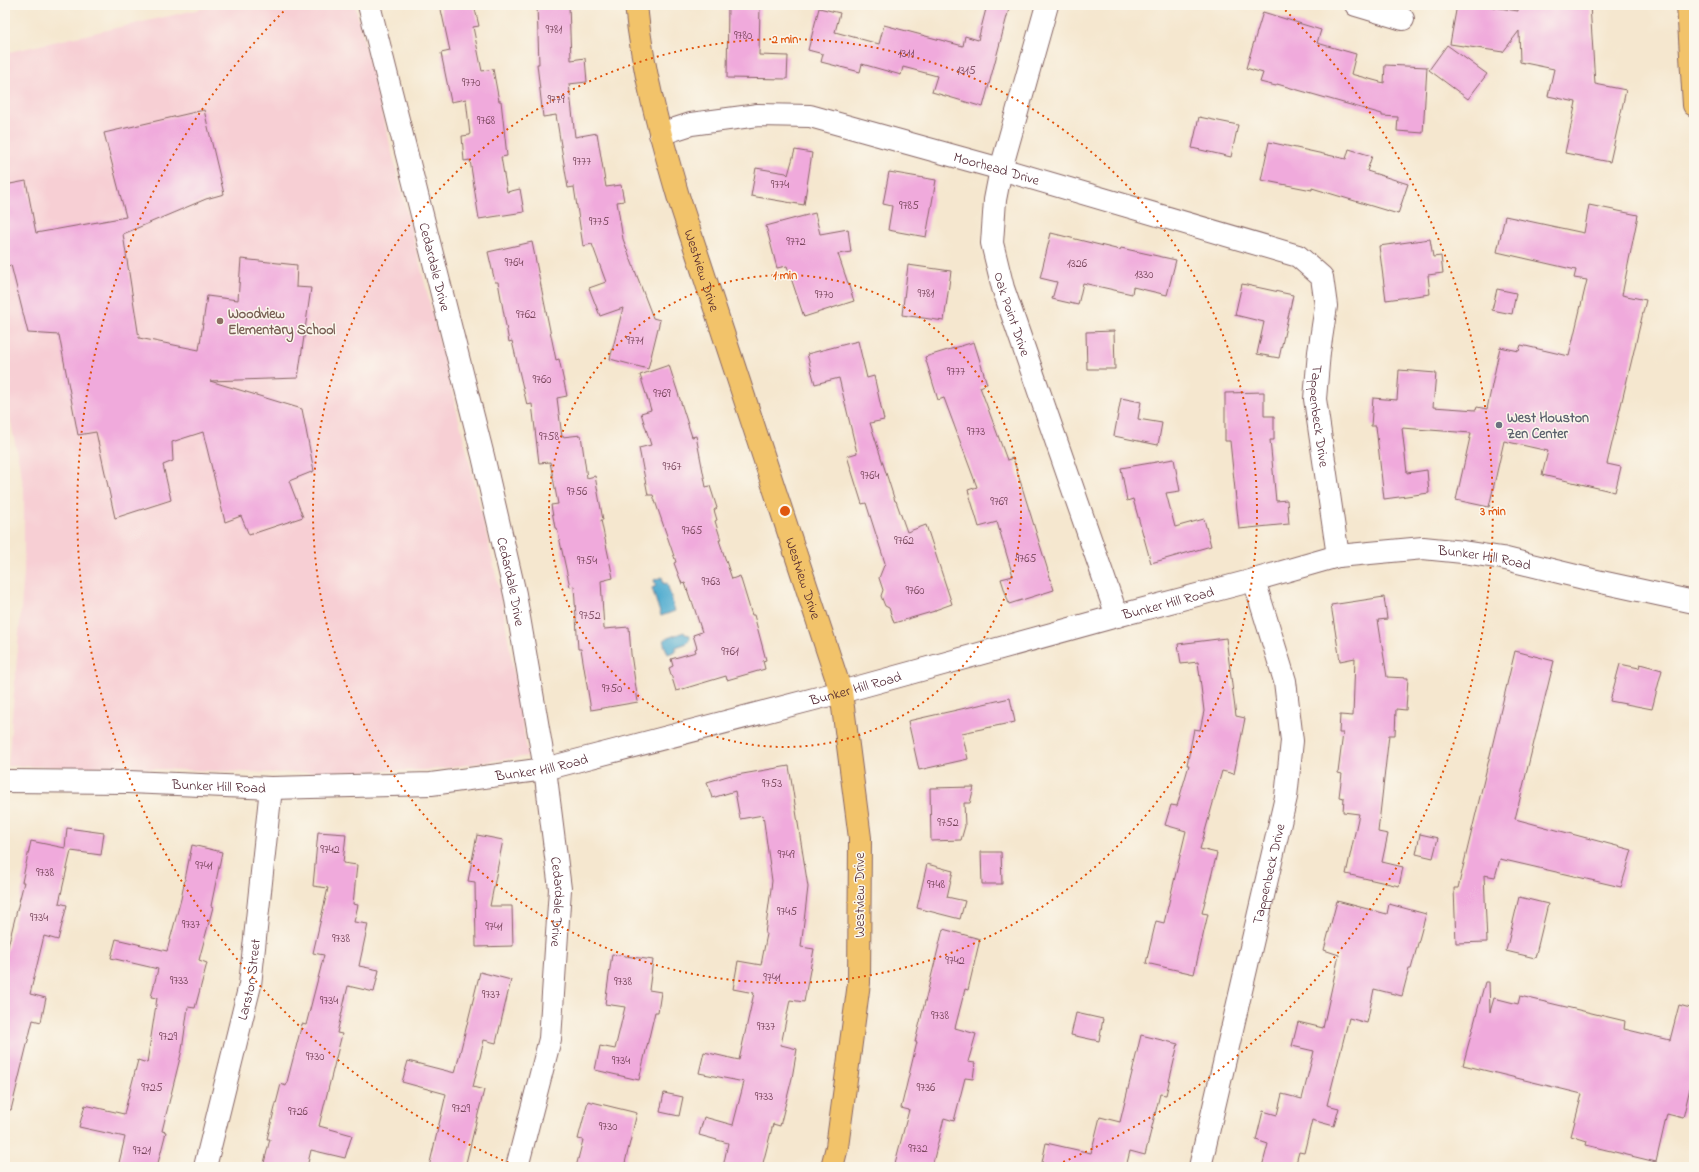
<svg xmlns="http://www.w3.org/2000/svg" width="1699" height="1172" viewBox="0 0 1699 1172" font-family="'Indie Flower',sans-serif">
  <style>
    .built { fill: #f7cfd4 }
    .water { fill: #52add0; stroke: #4e667e }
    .building { fill: #f0aadc }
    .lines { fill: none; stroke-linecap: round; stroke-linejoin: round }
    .minor-casing { stroke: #866564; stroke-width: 24 }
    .major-casing { stroke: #866564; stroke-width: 24 }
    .minor { stroke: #fff; stroke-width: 22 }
    .major { stroke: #f2c36a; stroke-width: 22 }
    .ring { fill: none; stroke: #e0560e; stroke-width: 2; stroke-dasharray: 2 4 }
    .education-dot { fill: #8d6e63; stroke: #fbf7ec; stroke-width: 1.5 }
    .worship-dot { fill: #6b7280; stroke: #fbf7ec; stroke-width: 1.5 }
    .labels { text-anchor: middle; stroke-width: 3; stroke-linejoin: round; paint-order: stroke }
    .number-label { font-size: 12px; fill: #744257 }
    .street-label { font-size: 14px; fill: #4a1f2b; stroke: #fbf7ec }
    .education-label { font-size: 14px; font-weight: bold; fill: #785e54; stroke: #fbf7ec; text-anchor: start }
    .worship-label { font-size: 14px; font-weight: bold; fill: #5b616d; stroke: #fbf7ec; text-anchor: start }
    .centre { fill: #e0560e; stroke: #fbf7ec; stroke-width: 2 }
    .ring-label { font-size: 12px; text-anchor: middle; font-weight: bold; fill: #e0560e; stroke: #fbf7ec; stroke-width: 3; stroke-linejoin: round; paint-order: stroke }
  </style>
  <rect width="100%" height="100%" fill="#fbf7ec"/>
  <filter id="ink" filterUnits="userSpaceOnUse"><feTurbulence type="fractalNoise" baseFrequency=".025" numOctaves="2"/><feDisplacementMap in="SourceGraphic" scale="8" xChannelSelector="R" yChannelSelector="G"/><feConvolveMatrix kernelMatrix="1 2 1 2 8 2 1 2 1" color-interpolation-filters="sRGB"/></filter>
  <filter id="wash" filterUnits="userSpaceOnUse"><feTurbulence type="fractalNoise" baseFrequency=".012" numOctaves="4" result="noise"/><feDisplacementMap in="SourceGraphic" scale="16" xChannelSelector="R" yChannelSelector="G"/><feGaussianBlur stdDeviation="0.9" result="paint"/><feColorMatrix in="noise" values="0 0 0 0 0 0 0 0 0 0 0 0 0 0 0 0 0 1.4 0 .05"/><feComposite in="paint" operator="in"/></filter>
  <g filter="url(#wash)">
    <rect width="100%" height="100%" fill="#f5e7cf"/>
    <!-- built -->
    <path class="built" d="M 218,5 L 355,5 L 469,460 L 501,597 L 528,756 L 430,770 L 271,773 L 128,768 L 8,766 L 24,573 L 24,488 L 5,392 L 5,53 Z"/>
    <!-- water -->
    <path class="water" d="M 662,577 L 664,584 L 667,583 L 675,611 L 661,616 L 652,588 L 656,586 L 654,580 Z
      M 684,632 L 685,634 L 690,635 L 690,639 L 687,643 L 676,647 L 676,651 L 668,654 L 664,644 L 665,639 Z"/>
    <g id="blocks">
      <!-- building -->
      <path class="building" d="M 440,5 L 474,5 L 479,26 L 473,27 L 482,71 L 493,69 L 499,101 L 501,101 L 507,156 L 501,157 L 507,192 L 520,189 L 524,212 L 479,219 L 470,160 L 464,161 L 462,136 L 470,135 L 466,99 L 451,102 L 441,53 L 450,51 Z
        M 537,5 L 569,5 L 571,60 L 585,58 L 587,82 L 569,84 L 575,137 L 597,133 L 606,187 L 621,185 L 624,201 L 617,202 L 623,239 L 653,318 L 660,320 L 648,369 L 610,359 L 623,308 L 600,316 L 589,288 L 606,282 L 592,244 L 583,246 L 574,187 L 568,188 L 556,115 L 543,117 L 537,64 L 539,64 Z
        M 728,5 L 760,5 L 759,55 L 788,56 L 787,79 L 727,78 Z
        M 987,5 L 1010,5 L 983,107 L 932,92 L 937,76 L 903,67 L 901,75 L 862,64 L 860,72 L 821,62 L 823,54 L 808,50 L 819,8 L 840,13 L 835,32 L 879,44 L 884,25 L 963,46 L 965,36 L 978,40 Z
        M 1457,5 L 1482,5 L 1518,11 L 1518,5 L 1590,5 L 1595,84 L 1626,90 L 1610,162 L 1565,153 L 1576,102 L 1548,96 L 1554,69 L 1520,62 L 1519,31 L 1503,52 L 1450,44 Z
        M 1263,12 L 1321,30 L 1317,43 L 1356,54 L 1351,74 L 1384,83 L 1385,65 L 1427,67 L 1423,133 L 1397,131 L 1398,117 L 1382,116 L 1382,114 L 1277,84 L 1276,86 L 1260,82 L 1263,73 L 1246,68 Z
        M 1447,45 L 1487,74 L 1468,99 L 1429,70 Z
        M 204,110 L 224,194 L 206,199 L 123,234 L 139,338 L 199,350 L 207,296 L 238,300 L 241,259 L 297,265 L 296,287 L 311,288 L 298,378 L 210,381 L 302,409 L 314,471 L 289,481 L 303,517 L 249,535 L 241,516 L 225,522 L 203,432 L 172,442 L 173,461 L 163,465 L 171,500 L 115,518 L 96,432 L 78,435 L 59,335 L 28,333 L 11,265 L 5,267 L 5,185 L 26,181 L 36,233 L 126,217 L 104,133 Z
        M 1199,117 L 1238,125 L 1231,157 L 1192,148 Z
        M 1269,142 L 1346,159 L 1349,149 L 1372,156 L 1367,171 L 1408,184 L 1398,214 L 1312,188 L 1312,190 L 1261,180 Z
        M 795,150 L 812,153 L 804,205 L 751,196 L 756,168 L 786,173 L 788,175 Z
        M 889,172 L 936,180 L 926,237 L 888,230 L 892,206 L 883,204 Z
        M 1589,205 L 1638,215 L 1622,295 L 1646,300 L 1607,464 L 1621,467 L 1615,492 L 1542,475 L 1548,451 L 1504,441 L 1489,507 L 1456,500 L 1471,433 L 1402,428 L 1407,473 L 1427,470 L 1429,493 L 1384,499 L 1376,426 L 1371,426 L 1373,398 L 1397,400 L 1399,370 L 1436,373 L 1433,407 L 1476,410 L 1477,407 L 1487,409 L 1500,347 L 1519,351 L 1521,345 L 1569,356 L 1587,280 L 1574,278 L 1576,270 L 1497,252 L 1505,216 L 1584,233 Z
        M 815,213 L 820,234 L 848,229 L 851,252 L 838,254 L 854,301 L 804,317 L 787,266 L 777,268 L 766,226 Z
        M 1051,233 L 1120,250 L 1121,248 L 1176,260 L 1167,295 L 1133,287 L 1132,294 L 1083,283 L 1078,305 L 1052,299 L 1057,282 L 1040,278 Z
        M 1430,239 L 1433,257 L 1441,256 L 1443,273 L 1428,275 L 1430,294 L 1386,300 L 1379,246 Z
        M 532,242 L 556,360 L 559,359 L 567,396 L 557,398 L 562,437 L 581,435 L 587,478 L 595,476 L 603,520 L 601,520 L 613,578 L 601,581 L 604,629 L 629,627 L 631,654 L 638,702 L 591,710 L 581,649 L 578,649 L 574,586 L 570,587 L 557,528 L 555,528 L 551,505 L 558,504 L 550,462 L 539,463 L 532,404 L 527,405 L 512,341 L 509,342 L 498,282 L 495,282 L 488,252 Z
        M 908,265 L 951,271 L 944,321 L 902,315 Z
        M 1242,284 L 1293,295 L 1279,358 L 1257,354 L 1264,322 L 1235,315 Z
        M 1497,289 L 1516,293 L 1512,314 L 1492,310 Z
        M 1114,331 L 1115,369 L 1087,369 L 1086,332 Z
        M 858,341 L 867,378 L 874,376 L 884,420 L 870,423 L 895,501 L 896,501 L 907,532 L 926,525 L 952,604 L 935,610 L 935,611 L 894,623 L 889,608 L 885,606 L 881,596 L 883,590 L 879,578 L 885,563 L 866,503 L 862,504 L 847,456 L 857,453 L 839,378 L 815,384 L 807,354 Z
        M 974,342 L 987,384 L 980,387 L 1007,460 L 1013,458 L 1054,590 L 1009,604 L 1001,579 L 1013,576 L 997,522 L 979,527 L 968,490 L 977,487 L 944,398 L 938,400 L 925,357 Z
        M 669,365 L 692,437 L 696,436 L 706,487 L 710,486 L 717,508 L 714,510 L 717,520 L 715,521 L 721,540 L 719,540 L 732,579 L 740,576 L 751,612 L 752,615 L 754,615 L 766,660 L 763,661 L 765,669 L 727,680 L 726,676 L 676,691 L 669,668 L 673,666 L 671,659 L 696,652 L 695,649 L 697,648 L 693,635 L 702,632 L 692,601 L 691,601 L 685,583 L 682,584 L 674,563 L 676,562 L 653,495 L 648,495 L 639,448 L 651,445 L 641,413 L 651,410 L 640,375 Z
        M 1264,392 L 1264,416 L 1274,416 L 1274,440 L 1270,440 L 1276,501 L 1287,500 L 1289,524 L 1239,529 L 1230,441 L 1225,441 L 1225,393 Z
        M 1121,398 L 1141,402 L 1138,419 L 1162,423 L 1158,445 L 1114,436 Z
        M 1174,459 L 1180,491 L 1166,493 L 1175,527 L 1204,519 L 1211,546 L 1151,563 L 1133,499 L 1127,501 L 1121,468 Z
        M 1384,597 L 1387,619 L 1378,620 L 1387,677 L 1408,678 L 1406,710 L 1396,709 L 1395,735 L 1389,735 L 1378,832 L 1388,834 L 1382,862 L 1403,867 L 1399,886 L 1346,874 L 1359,814 L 1343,812 L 1344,798 L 1339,797 L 1342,774 L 1338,773 L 1343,733 L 1339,733 L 1340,715 L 1353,716 L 1355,658 L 1340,661 L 1331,605 Z
        M 1226,638 L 1236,716 L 1245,718 L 1234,774 L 1222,771 L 1200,849 L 1217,853 L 1202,913 L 1208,914 L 1194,974 L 1146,963 L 1156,921 L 1164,923 L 1186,831 L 1165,825 L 1171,805 L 1177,806 L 1189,765 L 1187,765 L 1194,729 L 1200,730 L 1204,711 L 1198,662 L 1181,664 L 1178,644 Z
        M 1515,651 L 1554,661 L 1515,819 L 1632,850 L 1621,887 L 1500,859 L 1495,877 L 1484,875 L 1487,942 L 1456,943 L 1454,888 L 1458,888 Z
        M 1620,664 L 1639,668 L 1640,664 L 1662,670 L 1652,709 L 1610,701 Z
        M 1010,698 L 1015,722 L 962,733 L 968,759 L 919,770 L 908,721 Z
        M 789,766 L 808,887 L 801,947 L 814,949 L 804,1002 L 790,1000 L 781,1045 L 797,1049 L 792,1078 L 780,1126 L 773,1124 L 762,1167 L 723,1167 L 728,1143 L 699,1135 L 704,1117 L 733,1125 L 744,1082 L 699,1073 L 704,1052 L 739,1060 L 754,993 L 733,989 L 738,961 L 761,965 L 767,934 L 765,934 L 772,881 L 763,815 L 740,819 L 735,791 L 712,798 L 707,782 L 731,775 L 731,776 Z
        M 974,787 L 970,803 L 964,803 L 965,826 L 961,840 L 931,841 L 930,788 Z
        M 67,828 L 104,833 L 101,855 L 71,851 L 59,903 L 67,905 L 58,940 L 44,936 L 30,994 L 46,998 L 41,1022 L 33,1020 L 11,1110 L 5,1109 L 5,958 L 24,882 L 22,882 L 31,841 L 65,848 Z
        M 318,832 L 346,834 L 343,863 L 357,865 L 353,904 L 358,905 L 354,922 L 368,924 L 359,966 L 379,970 L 374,992 L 348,986 L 337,1033 L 342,1034 L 319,1126 L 352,1135 L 345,1158 L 311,1150 L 307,1167 L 263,1167 L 270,1139 L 267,1139 L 281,1084 L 286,1086 L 302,1024 L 306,1025 L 324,955 L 313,953 L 328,888 L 313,886 Z
        M 1420,834 L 1438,838 L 1433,858 L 1416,854 Z
        M 477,835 L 503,840 L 490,906 L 512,906 L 513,946 L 476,947 L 475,882 L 468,881 Z
        M 192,845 L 222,852 L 211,906 L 213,907 L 199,960 L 207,963 L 195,1008 L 188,1007 L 182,1050 L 162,1131 L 166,1132 L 157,1167 L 118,1167 L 125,1137 L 79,1127 L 85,1105 L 124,1114 L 138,1060 L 147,1063 L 157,998 L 151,997 L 158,969 L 111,958 L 116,939 L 167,951 L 181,899 Z
        M 981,852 L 1001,852 L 1002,884 L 982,884 Z
        M 927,864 L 953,871 L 947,897 L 965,901 L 960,919 L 917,908 Z
        M 1519,897 L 1548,904 L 1535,958 L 1506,951 Z
        M 1337,901 L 1387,914 L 1389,904 L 1426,914 L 1411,969 L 1409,969 L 1402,996 L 1374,989 L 1367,1023 L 1349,1018 L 1327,1105 L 1339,1108 L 1334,1126 L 1312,1120 L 1304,1153 L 1299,1152 L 1295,1167 L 1262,1167 L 1268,1144 L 1256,1140 L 1263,1111 L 1277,1115 L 1282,1094 L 1302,1099 L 1314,1051 L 1292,1046 L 1298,1022 L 1323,1028 L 1339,955 L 1324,950 Z
        M 943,929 L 980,939 L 968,990 L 965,989 L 955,1028 L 976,1034 L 968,1062 L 975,1063 L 973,1079 L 965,1078 L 954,1121 L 944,1118 L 932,1167 L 894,1167 L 909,1110 L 901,1108 L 917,1042 L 915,1042 Z
        M 612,954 L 653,960 L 649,990 L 661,992 L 658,1012 L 655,1012 L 639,1080 L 595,1070 L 600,1046 L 615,1049 L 625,1007 L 605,1004 Z
        M 480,972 L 511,980 L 496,1043 L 484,1040 L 473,1087 L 484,1090 L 465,1167 L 429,1167 L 446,1094 L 402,1082 L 408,1061 L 455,1073 Z
        M 1485,982 L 1489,982 L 1490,1012 L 1494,998 L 1518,1004 L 1520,996 L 1625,1021 L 1624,1029 L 1670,1040 L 1679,1005 L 1694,1009 L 1694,1071 L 1683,1118 L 1667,1114 L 1656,1162 L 1586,1145 L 1587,1141 L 1571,1136 L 1582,1094 L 1463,1065 Z
        M 1076,1013 L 1103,1019 L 1099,1041 L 1071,1035 Z
        M 1141,1035 L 1178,1044 L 1166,1095 L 1160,1094 L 1145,1155 L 1130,1151 L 1126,1167 L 1041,1167 L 1046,1143 L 1091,1153 L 1100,1117 L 1120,1122 Z
        M 664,1093 L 683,1097 L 679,1116 L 660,1112 Z
        M 588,1101 L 637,1113 L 624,1167 L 576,1167 L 583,1140 L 578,1139 Z"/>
    </g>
  </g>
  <g filter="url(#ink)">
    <use href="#blocks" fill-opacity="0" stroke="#866564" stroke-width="1"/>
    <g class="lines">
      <!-- minor casing -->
      <g class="minor-casing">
        <g id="minor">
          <path id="s1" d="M 369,5 L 483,456 L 515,594 L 545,769 L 560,889 L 550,1039 L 517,1167"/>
          <path id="s2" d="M 1047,5 L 1001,169 L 995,200 L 992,243 L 1003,288 L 1117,616"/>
          <path d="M 1356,5 L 1403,19"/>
          <path id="s3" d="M 660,134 L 691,124 L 758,115 L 810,116 L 1001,169 L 1298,256 L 1322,277 L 1326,306 L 1319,352 L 1315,399 L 1338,556"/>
          <path id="s4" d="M 5,781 L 128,782 L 271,788 L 431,784 L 545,769 L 841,692 L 1117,616 L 1254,580 L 1338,556 L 1423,548 L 1463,552 L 1502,558 L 1592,580 L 1694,602"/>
          <path id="s5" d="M 205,1167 L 250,985 L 271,788"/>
          <path id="s6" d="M 1200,1167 L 1286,797 L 1292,741 L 1285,681 L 1254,580"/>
        </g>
      </g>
      <!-- major casing -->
      <g class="major-casing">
        <g id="major">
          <path id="s7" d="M 636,5 C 642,70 660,134 678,196 L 841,692 L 860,838 L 859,983 L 837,1147 L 832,1167"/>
          <path d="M 1688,5 L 1694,105"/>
        </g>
      </g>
      <!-- minor -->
      <use href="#minor" class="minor"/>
      <!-- major -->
      <use href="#major" class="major"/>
    </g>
  </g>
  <!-- distance rings -->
  <g class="ring">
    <circle cx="785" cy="511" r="236"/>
    <circle cx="785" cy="511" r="472"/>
    <path d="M514 1165A708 708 0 0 1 289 6M1281 6A708 708 0 0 1 1056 1165"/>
  </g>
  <!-- markers -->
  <circle class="education-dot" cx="220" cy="321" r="4"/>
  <circle class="worship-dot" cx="1499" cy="425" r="4"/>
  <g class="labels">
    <!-- number labels -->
    <g class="number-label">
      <text x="554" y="33">9781</text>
      <text x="743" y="39">9780</text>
      <text x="906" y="57">1311</text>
      <text x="966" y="74">1315</text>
      <text x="471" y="86">9770</text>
      <text x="556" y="103">9779</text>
      <text x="486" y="124">9768</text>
      <text x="582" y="165">9777</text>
      <text x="780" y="188">9774</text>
      <text x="909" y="209">9785</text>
      <text x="599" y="225">9775</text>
      <text x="796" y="245">9772</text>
      <text x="514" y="266">9764</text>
      <text x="1077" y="267">1326</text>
      <text x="1144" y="278">1330</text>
      <text x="926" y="297">9781</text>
      <text x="824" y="298">9770</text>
      <text x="526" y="318">9762</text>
      <text x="635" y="344">9771</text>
      <text x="956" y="375">9777</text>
      <text x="542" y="383">9760</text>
      <text x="662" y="397">9769</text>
      <text x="976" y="435">9773</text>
      <text x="549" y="440">9758</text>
      <text x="672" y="470">9767</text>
      <text x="870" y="479">9764</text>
      <text x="577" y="495">9756</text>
      <text x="999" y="505">9769</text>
      <text x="692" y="534">9765</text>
      <text x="904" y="544">9762</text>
      <text x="1026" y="562">9765</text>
      <text x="587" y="564">9754</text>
      <text x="711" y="585">9763</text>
      <text x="915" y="594">9760</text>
      <text x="590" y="619">9752</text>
      <text x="730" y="655">9761</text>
      <text x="612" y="692">9750</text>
      <text x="772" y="787">9753</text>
      <text x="948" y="826">9752</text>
      <text x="330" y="853">9742</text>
      <text x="786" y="858">9749</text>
      <text x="204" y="869">9741</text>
      <text x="45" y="876">9738</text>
      <text x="936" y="888">9748</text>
      <text x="787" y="915">9745</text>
      <text x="39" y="921">9734</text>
      <text x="191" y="928">9737</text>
      <text x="494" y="930">9741</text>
      <text x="341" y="942">9738</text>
      <text x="955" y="964">9742</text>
      <text x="772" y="981">9741</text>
      <text x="179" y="984">9733</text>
      <text x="623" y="985">9738</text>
      <text x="491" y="998">9737</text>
      <text x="329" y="1004">9734</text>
      <text x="940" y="1019">9738</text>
      <text x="766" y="1030">9737</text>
      <text x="168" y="1040">9729</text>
      <text x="315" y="1060">9730</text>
      <text x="621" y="1064">9734</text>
      <text x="152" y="1091">9725</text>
      <text x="926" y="1091">9736</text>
      <text x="764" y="1100">9733</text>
      <text x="461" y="1112">9729</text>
      <text x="298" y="1115">9726</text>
      <text x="608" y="1130">9730</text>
      <text x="918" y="1152">9732</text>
      <text x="142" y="1154">9721</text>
    </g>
    <!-- street labels -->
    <g class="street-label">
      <text dy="5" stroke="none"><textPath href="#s3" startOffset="346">Moorhead Drive</textPath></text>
      <text dy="5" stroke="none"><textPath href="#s1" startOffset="270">Cedardale Drive</textPath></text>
      <text dy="5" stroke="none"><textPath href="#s7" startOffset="274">Westview Drive</textPath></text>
      <text dy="5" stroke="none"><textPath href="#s2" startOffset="319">Oak Point Drive</textPath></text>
      <text dy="5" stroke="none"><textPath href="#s3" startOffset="832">Tappenbeck Drive</textPath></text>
      <text dy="5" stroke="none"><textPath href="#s4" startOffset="1510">Bunker Hill Road</textPath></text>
      <text dy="5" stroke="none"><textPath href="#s7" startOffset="598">Westview Drive</textPath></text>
      <text dy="5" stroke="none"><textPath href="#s1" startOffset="594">Cedardale Drive</textPath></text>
      <text dy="5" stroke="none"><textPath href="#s4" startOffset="1186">Bunker Hill Road</textPath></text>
      <text dy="5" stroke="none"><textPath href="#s4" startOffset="862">Bunker Hill Road</textPath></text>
      <text dy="5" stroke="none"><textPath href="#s4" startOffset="538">Bunker Hill Road</textPath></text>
      <text dy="5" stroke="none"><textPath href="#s4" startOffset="214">Bunker Hill Road</textPath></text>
      <text dy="5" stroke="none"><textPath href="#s6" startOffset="301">Tappenbeck Drive</textPath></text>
      <text transform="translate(859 895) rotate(-90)" y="5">Westview Drive</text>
      <text dy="5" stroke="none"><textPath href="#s1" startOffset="918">Cedardale Drive</textPath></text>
      <text dy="5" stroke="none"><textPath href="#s5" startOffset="193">Larston Street</textPath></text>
    </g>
    <!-- education labels -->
    <g class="education-label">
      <text x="228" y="318">Woodview<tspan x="228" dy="16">Elementary School</tspan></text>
    </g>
    <!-- worship labels -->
    <g class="worship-label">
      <text x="1507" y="422">West Houston<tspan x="1507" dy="16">Zen Center</tspan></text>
    </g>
  </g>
  <circle cx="785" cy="511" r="6" class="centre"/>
  <g class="ring-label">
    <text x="785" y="43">2 min</text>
    <text x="785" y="279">1 min</text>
    <text x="1493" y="515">3 min</text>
  </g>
  <!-- margin -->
  <rect width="1699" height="1172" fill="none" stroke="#fbf7ec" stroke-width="20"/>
</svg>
